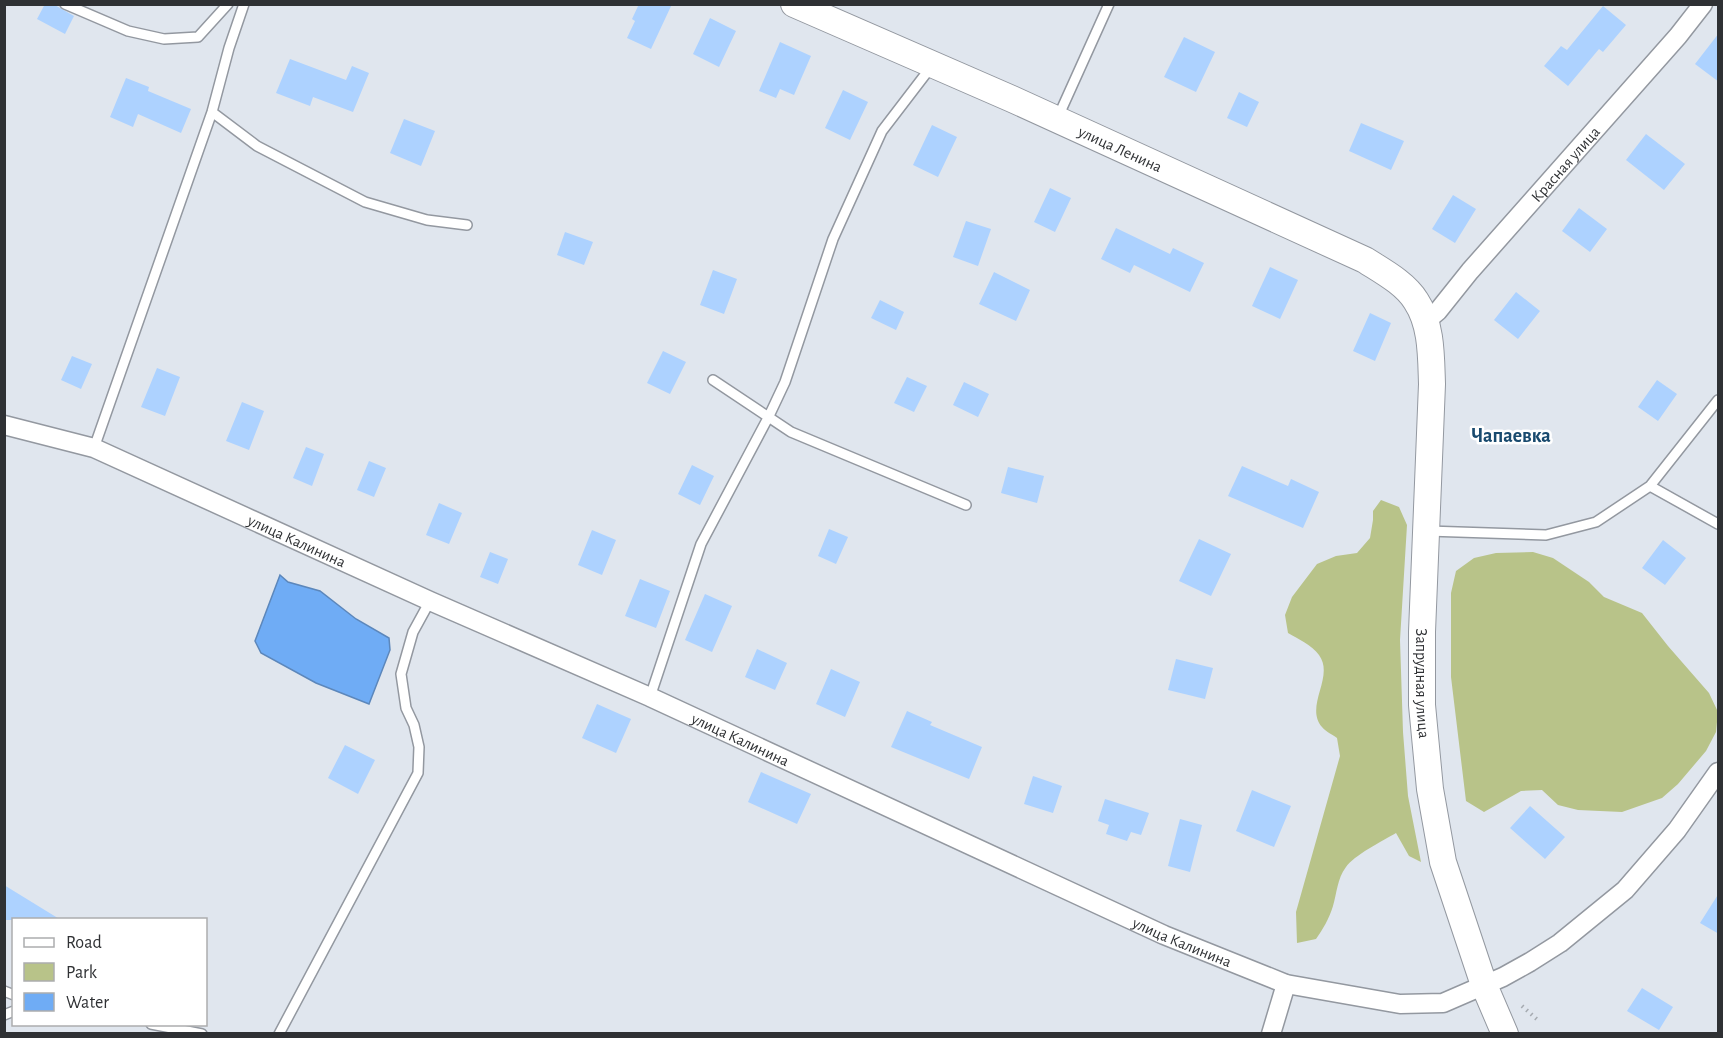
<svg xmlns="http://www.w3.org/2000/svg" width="1723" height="1038" viewBox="0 0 1723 1038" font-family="'Alegreya Sans',sans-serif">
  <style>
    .green { fill: #b8c389 }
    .water { fill: #6facf5; stroke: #5c87bb; stroke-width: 1.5 }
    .building { fill: #add2ff }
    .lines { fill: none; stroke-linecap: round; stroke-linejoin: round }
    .lane-casing { stroke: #9398a0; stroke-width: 12 }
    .street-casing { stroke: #9398a0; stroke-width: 21 }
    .secondary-casing { stroke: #9398a0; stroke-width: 28 }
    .path { stroke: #a6abb1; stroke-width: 4; stroke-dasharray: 1.5 4.5; stroke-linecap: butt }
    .lane { stroke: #fff; stroke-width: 9 }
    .street { stroke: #fff; stroke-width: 18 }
    .secondary { stroke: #fff; stroke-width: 26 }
    .labels { text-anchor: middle; stroke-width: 5; stroke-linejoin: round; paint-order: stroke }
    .street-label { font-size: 16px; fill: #2f3134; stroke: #fff }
    .quarter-label { font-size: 20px; font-weight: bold; fill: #194a6e; stroke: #fff }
  </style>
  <rect width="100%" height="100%" fill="#e0e6ee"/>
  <!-- green -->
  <path class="green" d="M 1381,500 L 1399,507 L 1407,525 L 1400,640 L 1403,732 L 1408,796 L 1421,862 L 1409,856 L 1396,833 C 1384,840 1353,856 1346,867 C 1337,879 1337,893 1333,906 C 1329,919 1323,929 1316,939 L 1297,943 L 1296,912 L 1340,756 L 1337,738 C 1333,735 1325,731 1322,727 C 1304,706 1335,677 1319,655 C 1312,645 1298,639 1288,633 L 1285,615 L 1292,597 L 1317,564 L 1336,556 L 1357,553 L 1370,538 L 1373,520 L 1373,511 Z
    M 1533,552 L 1553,558 L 1589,582 L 1604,597 L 1642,613 L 1668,646 L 1709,693 L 1718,712 L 1716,732 L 1706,751 L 1678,784 L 1662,798 L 1622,812 L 1578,810 L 1558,805 L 1542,790 L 1521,791 L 1484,812 L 1466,801 L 1451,677 L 1451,593 L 1456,571 L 1474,558 L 1496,553 Z"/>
  <!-- water -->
  <path class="water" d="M 280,575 L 288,582 L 320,591 L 356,619 L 389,638 L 390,650 L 369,704 L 316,683 L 261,653 L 255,641 Z"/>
  <!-- building -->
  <path class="building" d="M 45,4 L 53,4 L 74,16 L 65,34 L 37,19 Z
    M 639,4 L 672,4 L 651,49 L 627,38 L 635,21 L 632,19 Z
    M 1603,6 L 1626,25 L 1603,52 L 1599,49 L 1568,86 L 1544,66 L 1561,46 L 1567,50 Z
    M 710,18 L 736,31 L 719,67 L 693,54 Z
    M 1719,33 L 1719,82 L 1695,64 Z
    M 1184,37 L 1215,52 L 1196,92 L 1164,77 Z
    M 780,42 L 811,56 L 794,95 L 780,89 L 776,98 L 759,91 Z
    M 290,59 L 346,80 L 352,66 L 369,73 L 353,112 L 313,97 L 310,106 L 276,93 Z
    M 126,78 L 149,87 L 148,91 L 191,109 L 181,133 L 138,114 L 133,127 L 110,117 Z
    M 843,90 L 868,102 L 850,140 L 825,128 Z
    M 1239,92 L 1259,102 L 1247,127 L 1227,118 Z
    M 404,119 L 435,131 L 421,166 L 390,153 Z
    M 1361,123 L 1404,141 L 1391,170 L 1349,151 Z
    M 932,125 L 957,137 L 938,177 L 913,165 Z
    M 1646,134 L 1685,164 L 1664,190 L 1626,160 Z
    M 1050,188 L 1071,198 L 1055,232 L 1034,222 Z
    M 1453,195 L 1476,209 L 1455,243 L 1432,229 Z
    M 1579,208 L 1607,229 L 1590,252 L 1562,231 Z
    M 966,221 L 991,229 L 978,266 L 953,257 Z
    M 1116,228 L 1170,254 L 1173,248 L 1204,263 L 1190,292 L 1134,265 L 1130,273 L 1101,259 Z
    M 565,232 L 593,242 L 584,265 L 557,255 Z
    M 1270,267 L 1298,280 L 1280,319 L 1252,306 Z
    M 713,270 L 737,279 L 724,314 L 700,305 Z
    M 994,272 L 1030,290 L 1016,321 L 979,304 Z
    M 1516,292 L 1540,311 L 1518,339 L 1494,320 Z
    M 880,300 L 904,312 L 896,330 L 871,318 Z
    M 1370,313 L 1391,323 L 1375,361 L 1353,351 Z
    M 663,351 L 686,362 L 670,394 L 647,383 Z
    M 72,356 L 92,364 L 81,389 L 61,380 Z
    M 157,368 L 180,377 L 165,416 L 141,407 Z
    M 907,377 L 927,386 L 914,412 L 894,403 Z
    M 1657,380 L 1677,394 L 1658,421 L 1638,407 Z
    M 964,382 L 989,394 L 978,417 L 953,405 Z
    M 242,402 L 264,411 L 249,450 L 226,441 Z
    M 306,447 L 324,454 L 312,486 L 293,478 Z
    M 369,461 L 386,468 L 374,497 L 357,490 Z
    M 692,465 L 714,476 L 700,505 L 678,494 Z
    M 1242,466 L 1288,486 L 1291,479 L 1319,492 L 1303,528 L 1228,496 Z
    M 1008,467 L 1044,476 L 1037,503 L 1001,493 Z
    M 439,503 L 462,513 L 449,544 L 426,535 Z
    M 829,529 L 848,537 L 836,564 L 818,556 Z
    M 592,530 L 616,540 L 602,575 L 578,565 Z
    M 1199,539 L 1231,554 L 1211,596 L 1179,581 Z
    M 1663,540 L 1686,558 L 1665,585 L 1642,568 Z
    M 490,552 L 508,559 L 498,584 L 480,577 Z
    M 640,579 L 670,591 L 656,628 L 625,616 Z
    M 705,594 L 732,606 L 712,652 L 685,640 Z
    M 757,649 L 787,663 L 775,690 L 745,677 Z
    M 1176,659 L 1213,668 L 1205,699 L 1168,690 Z
    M 831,669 L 860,682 L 845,717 L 816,704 Z
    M 597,704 L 631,719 L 616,753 L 582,738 Z
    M 907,711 L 932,722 L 930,725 L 982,747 L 969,779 L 891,747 Z
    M 345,745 L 375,760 L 358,794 L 328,778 Z
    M 761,772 L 811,794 L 797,824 L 748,802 Z
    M 1033,776 L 1062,786 L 1053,813 L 1024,804 Z
    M 1252,790 L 1291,806 L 1274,847 L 1236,831 Z
    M 1105,799 L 1149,813 L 1141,835 L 1131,832 L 1127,841 L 1106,834 L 1109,825 L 1098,821 Z
    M 1530,806 L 1565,837 L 1545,859 L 1510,828 Z
    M 1180,819 L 1202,825 L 1190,872 L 1168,866 Z
    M 4,885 L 61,920 L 4,920 Z
    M 1719,893 L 1719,934 L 1700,923 Z
    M 1642,988 L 1673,1007 L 1659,1030 L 1627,1011 Z"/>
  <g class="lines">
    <!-- lane casing -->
    <g class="lane-casing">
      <path id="lane" d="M 65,4 L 128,31 L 164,39 L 198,37 L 228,4
        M 212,112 L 257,146 L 365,202 L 427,220 L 467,225
        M 1058,117 L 1109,4
        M 713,380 L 791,432 L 966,505
        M 94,448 L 212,112 L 229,48 L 244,4
        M 1650,486 L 1718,400
        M 1428,531 L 1546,535 L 1596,522 L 1650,486 L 1718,524
        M 650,697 L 701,544 L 769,416 L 785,382 L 833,239 L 882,131 L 931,67
        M 4,991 L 14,995
        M 4,1015 L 14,1011
        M 151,1024 L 202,1034
        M 279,1034 L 418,773 L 419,747 L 414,725 L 406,708 L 401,674 L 413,632 L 430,601"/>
    </g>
    <!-- street casing -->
    <g class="street-casing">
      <g id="street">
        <path id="s1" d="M 1426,321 L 1438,311 L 1470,271 L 1678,36 L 1703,4"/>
        <path id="s2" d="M 4,425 L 94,448 L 430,601 L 650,697 L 1164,935 L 1286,984 L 1400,1004 L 1443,1003 L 1503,977 L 1530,962 L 1560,943 L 1625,890 L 1677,830 L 1718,772"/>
        <path d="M 1271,1034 L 1286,984"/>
      </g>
    </g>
    <!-- secondary casing -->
    <g class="secondary-casing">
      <g id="secondary">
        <path id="s3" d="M 794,4 L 1012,99 L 1365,260 C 1382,271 1405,283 1416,301 C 1432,325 1431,357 1432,384 L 1422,632 L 1422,705 L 1430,789 L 1443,862 L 1484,985 L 1505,1034"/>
      </g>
    </g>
    <!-- path -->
    <path class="path" d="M 1522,1006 L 1539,1021"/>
    <!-- lane -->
    <use href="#lane" class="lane"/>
    <!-- street -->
    <use href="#street" class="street"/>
    <!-- secondary -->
    <use href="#secondary" class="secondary"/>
  </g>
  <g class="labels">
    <!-- street labels -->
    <g class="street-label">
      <text dy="6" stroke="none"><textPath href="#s3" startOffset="357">улица Ленина</textPath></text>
      <text dy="6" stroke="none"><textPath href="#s1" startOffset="210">Красная улица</textPath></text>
      <text dy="6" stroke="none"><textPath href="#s2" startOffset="316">улица Калинина</textPath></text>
      <text dy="6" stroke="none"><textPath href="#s3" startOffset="1077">Запрудная улица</textPath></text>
      <text dy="6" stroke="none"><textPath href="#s2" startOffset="802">улица Калинина</textPath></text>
      <text dy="6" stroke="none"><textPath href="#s2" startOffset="1288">улица Калинина</textPath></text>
    </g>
    <!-- quarter labels -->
    <g class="quarter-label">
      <text x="1511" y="442">Чапаевка</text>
    </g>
  </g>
  <!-- border -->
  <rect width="1723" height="1038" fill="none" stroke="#2f3134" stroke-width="12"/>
  <!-- legend -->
  <rect x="12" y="918" width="195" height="108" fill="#ffffff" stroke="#acadae" stroke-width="1.5"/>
  <rect x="24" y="938" width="30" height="9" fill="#ffffff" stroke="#acadae" stroke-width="1.5"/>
  <text x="66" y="948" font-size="18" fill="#2f3134">Road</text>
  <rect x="24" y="963" width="30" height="18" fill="#b8c389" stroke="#acadae" stroke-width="1.5"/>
  <text x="66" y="978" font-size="18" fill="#2f3134">Park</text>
  <rect x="24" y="993" width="30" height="18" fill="#6facf5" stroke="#acadae" stroke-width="1.5"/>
  <text x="66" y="1008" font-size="18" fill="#2f3134">Water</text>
</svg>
